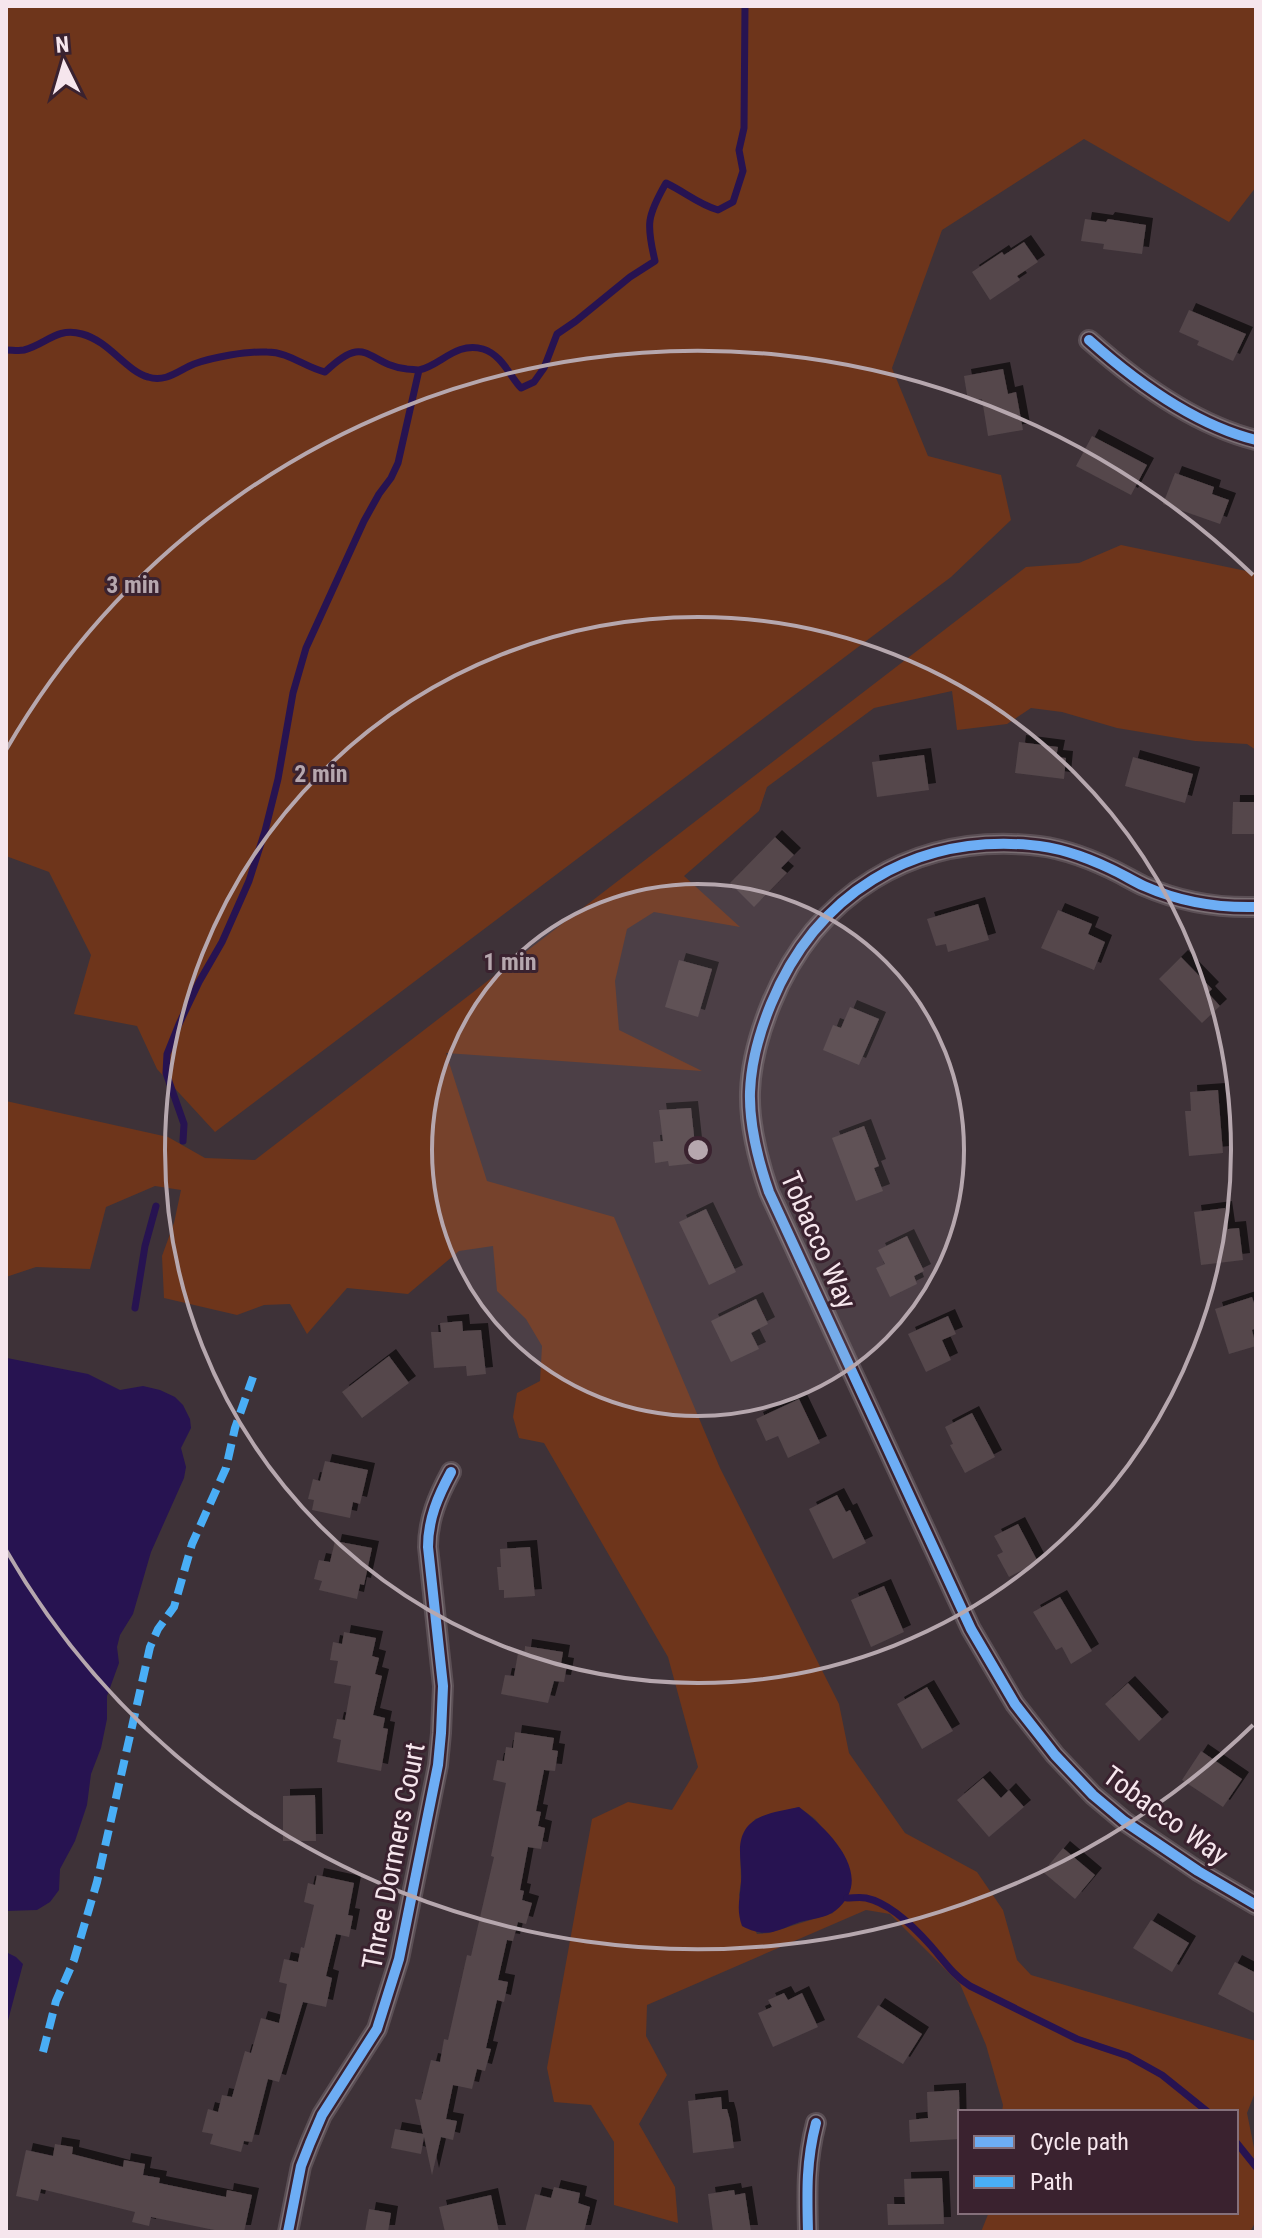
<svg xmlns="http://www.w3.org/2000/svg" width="1262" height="2238" viewBox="0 0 1262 2238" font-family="'Roboto Condensed',sans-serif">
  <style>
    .green { fill: #6e351b; fill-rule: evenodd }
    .water { fill: #271351 }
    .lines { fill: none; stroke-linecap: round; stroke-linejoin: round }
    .stream { stroke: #271351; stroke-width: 7 }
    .building { fill: #54474b; filter: url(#shadow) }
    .minor-casing { stroke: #5b4f55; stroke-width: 22 }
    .minor { stroke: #7a6f74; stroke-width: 18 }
    .quiet { stroke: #49aef6; stroke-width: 8; stroke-dasharray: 16 8; stroke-linecap: butt }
    .cycleway-casing { stroke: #3a222f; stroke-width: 15 }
    .cycleway { stroke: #6dadf4; stroke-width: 10 }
    .ring { fill: none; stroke: #b6a7ae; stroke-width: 4 }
    .labels { text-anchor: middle; stroke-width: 6; stroke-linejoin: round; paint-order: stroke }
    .street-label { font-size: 28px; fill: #f6e6ed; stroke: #3a222f }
    .centre { fill: #b6a7ae; stroke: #3a222f; stroke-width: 4 }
    .ring-label { font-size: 24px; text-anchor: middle; font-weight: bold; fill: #b6a7ae; stroke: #3a222f; stroke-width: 6; stroke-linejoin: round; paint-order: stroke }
  </style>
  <defs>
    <filter id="shadow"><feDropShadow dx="7" dy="-7" stdDeviation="0" flood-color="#0009"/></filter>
  </defs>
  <rect width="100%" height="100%" fill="#3e3238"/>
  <!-- green -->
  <path class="green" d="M 6,6 L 1256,6 L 1256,187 L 1229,222 L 1084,139 L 942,230 L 892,368 L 928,456 L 1001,475 L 1011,520 L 951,577 L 215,1132 L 157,1069 L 137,1026 L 74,1014 L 91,955 L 49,872 L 6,856 Z
    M 1121,545 L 1256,573 L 1256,750 L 1247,744 L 1195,741 L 1117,728 L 1062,712 L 1031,708 L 1007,724 L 957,730 L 952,691 L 874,708 L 767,787 L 759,811 L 684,876 L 740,927 L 654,912 L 627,929 L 615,981 L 619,1030 L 702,1071 L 446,1053 L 487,1181 L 614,1217 L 720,1468 L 839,1704 L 849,1753 L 905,1833 L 977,1872 L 1003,1910 L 1017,1960 L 1031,1975 L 1256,2041 L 1256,2090 L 1247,2113 L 1256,2158 L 1256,2221 L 1250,2232 L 981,2232 L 989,2212 L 1236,2212 L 1236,2112 L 1002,2112 L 1003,2105 L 986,2045 L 960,1984 L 890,1914 L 866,1910 L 647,2005 L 646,2036 L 667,2075 L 639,2124 L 675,2187 L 678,2223 L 614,2205 L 614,2142 L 591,2105 L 554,2102 L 547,2068 L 592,1819 L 628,1802 L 672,1810 L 698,1767 L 668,1657 L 544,1443 L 519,1438 L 513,1417 L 517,1393 L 540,1381 L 542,1346 L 526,1319 L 497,1291 L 493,1246 L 459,1251 L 408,1294 L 347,1288 L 307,1334 L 290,1304 L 264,1305 L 237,1315 L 164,1298 L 162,1256 L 174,1223 L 181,1190 L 155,1186 L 106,1207 L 90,1269 L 36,1267 L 6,1277 L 6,1101 L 168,1137 L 205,1158 L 255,1160 L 1026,567 L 1079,563 ZM 799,1807 L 815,1819 L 843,1853 L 833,1913 L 769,1933 L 757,1934 L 739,1895 L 741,1882 L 740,1848 L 755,1819 Z"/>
  <!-- water -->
  <path class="water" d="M 7,1358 L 88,1374 L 120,1390 L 143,1386 L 160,1390 L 175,1397 L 183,1405 L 190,1419 L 191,1428 L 181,1448 L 186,1467 L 184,1478 L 151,1552 L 133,1614 L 120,1635 L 117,1647 L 119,1663 L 107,1696 L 107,1719 L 101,1748 L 91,1774 L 87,1805 L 75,1841 L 60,1869 L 59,1890 L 50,1902 L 37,1910 L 6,1911 Z
    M 799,1807 C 828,1829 878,1877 835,1911 C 826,1918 811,1919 800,1922 C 775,1931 767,1939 742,1926 C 736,1909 740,1899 741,1882 C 742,1872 740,1861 740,1851 C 740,1815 771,1813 799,1807 Z
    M 6,1952 L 16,1957 L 23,1964 L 6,2028 Z"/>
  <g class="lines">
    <!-- stream -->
    <path class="stream" d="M 6,350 C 12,350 19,351 24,350 C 47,344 56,327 82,334 C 109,341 126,371 148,377 C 166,383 179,370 194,364 C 213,357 247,351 267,352 C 289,352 304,367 325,372 C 368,331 365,364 407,369 C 408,369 418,370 419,370 C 440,366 456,341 483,349 C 502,355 509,375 521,388 L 534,382 L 544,368 L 557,334 L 576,321 L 630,277 L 655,261 C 646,224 647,216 666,183 C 685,192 698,204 718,210 L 733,202 L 743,171 L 739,150 L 744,128 L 745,6
      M 183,1141 L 184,1124 L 166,1073 L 167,1054 L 179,1024 L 199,982 L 222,942 L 249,881 L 265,831 L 278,779 L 293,693 L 306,648 L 364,521 L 379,494 L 391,478 L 398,463 L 419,370
      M 135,1308 L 145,1246 L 156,1206
      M 847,1898 C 853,1898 860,1897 866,1898 C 890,1903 915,1928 931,1946 C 944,1961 954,1976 970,1986 L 1077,2039 L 1128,2056 L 1162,2075 L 1208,2112
      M 1236,2142 L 1256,2167"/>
  </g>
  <!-- building -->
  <path class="building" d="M 1085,219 L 1106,222 L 1108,219 L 1146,225 L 1142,254 L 1103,249 L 1104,244 L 1081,241 Z
    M 1024,242 L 1038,262 L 1017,276 L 1020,280 L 990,300 L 972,272 L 1002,252 L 1004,255 Z
    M 1189,310 L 1246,334 L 1233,361 L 1197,345 L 1199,341 L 1179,332 Z
    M 1003,369 L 1008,394 L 1016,392 L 1023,430 L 988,436 L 982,399 L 968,401 L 964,376 Z
    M 1092,436 L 1147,465 L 1131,495 L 1076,466 Z
    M 1175,473 L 1214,487 L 1212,494 L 1229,500 L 1220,524 L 1163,504 Z
    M 1019,742 L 1058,747 L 1056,757 L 1066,758 L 1064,779 L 1015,773 Z
    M 924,755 L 929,790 L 877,797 L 872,762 Z
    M 1133,757 L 1193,774 L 1185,803 L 1125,786 Z
    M 1233,802 L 1256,802 L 1256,834 L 1232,834 Z
    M 775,837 L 794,855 L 781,868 L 787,873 L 754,907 L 730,883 Z
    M 978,904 L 989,940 L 948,952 L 946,944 L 936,946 L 927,919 Z
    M 1058,910 L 1092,924 L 1088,934 L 1105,942 L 1094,970 L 1041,948 Z
    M 1181,957 L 1212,989 L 1208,993 L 1220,1006 L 1202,1023 L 1159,979 Z
    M 679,960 L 712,969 L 698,1017 L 665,1007 Z
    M 850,1007 L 879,1019 L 859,1065 L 823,1050 L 833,1025 L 841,1028 Z
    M 1218,1090 L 1223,1153 L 1189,1156 L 1185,1111 L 1191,1111 L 1190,1092 Z
    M 691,1108 L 697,1163 L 669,1166 L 668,1161 L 655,1163 L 653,1142 L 663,1141 L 659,1110 Z
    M 864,1126 L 879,1166 L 874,1168 L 883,1191 L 856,1201 L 832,1138 Z
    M 1225,1208 L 1228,1229 L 1239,1228 L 1243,1260 L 1201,1265 L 1194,1212 Z
    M 706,1209 L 736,1272 L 709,1285 L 679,1222 Z
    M 907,1236 L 924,1271 L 914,1276 L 917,1284 L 890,1297 L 876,1268 L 885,1264 L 878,1250 Z
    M 1252,1297 L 1256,1309 L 1256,1328 L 1252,1330 L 1256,1346 L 1229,1354 L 1215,1309 Z
    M 756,1299 L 768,1324 L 751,1333 L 759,1349 L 731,1362 L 711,1321 Z
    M 948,1316 L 956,1334 L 942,1340 L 951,1360 L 926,1372 L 908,1334 Z
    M 462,1321 L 463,1331 L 481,1330 L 486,1374 L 467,1376 L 466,1366 L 434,1368 L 431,1332 L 441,1332 L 440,1323 Z
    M 389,1356 L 409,1383 L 362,1418 L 342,1392 Z
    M 799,1399 L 820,1443 L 788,1458 L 778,1436 L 766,1441 L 756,1419 Z
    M 972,1413 L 995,1457 L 965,1473 L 950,1445 L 953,1444 L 945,1427 Z
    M 325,1461 L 368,1470 L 360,1504 L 353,1502 L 350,1518 L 312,1510 L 314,1500 L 308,1499 L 313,1479 L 320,1481 Z
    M 837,1495 L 846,1512 L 850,1510 L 866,1543 L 833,1559 L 809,1509 Z
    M 1018,1524 L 1038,1562 L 1009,1577 L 997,1555 L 1003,1552 L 994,1536 Z
    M 335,1541 L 372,1548 L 364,1585 L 360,1584 L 357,1599 L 319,1590 L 322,1581 L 314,1579 L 319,1560 L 330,1562 Z
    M 530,1547 L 535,1596 L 504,1598 L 504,1590 L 499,1590 L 497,1567 L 501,1567 L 500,1549 Z
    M 884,1586 L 904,1632 L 871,1647 L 851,1600 Z
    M 1060,1597 L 1092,1651 L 1071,1664 L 1062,1647 L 1056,1650 L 1033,1612 Z
    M 344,1632 L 376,1638 L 372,1656 L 379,1658 L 375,1674 L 382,1676 L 373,1715 L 385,1718 L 383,1728 L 388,1729 L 381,1771 L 337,1762 L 341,1740 L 333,1738 L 337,1719 L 345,1720 L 351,1686 L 334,1683 L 338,1661 L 330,1660 L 333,1642 L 342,1644 Z
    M 525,1646 L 563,1652 L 561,1664 L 567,1665 L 564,1682 L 554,1681 L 548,1703 L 501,1694 L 505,1675 L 514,1676 L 518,1653 L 524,1654 Z
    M 1128,1683 L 1162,1719 L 1139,1741 L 1105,1704 Z
    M 927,1687 L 953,1731 L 922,1749 L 897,1704 Z
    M 515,1732 L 554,1738 L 552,1750 L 558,1751 L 555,1771 L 544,1770 L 536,1811 L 541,1812 L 538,1826 L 545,1828 L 541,1849 L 528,1847 L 520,1890 L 524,1891 L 522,1900 L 532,1903 L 526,1924 L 518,1922 L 513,1941 L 507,1940 L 498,1980 L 508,1982 L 504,2002 L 497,2000 L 486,2048 L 491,2049 L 485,2071 L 477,2069 L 472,2089 L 453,2085 L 446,2119 L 457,2121 L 453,2140 L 441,2137 L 432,2175 L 424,2137 L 421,2154 L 391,2148 L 395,2129 L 423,2134 L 415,2099 L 421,2100 L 431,2060 L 440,2062 L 444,2039 L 448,2040 L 467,1955 L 471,1956 L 494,1857 L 491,1856 L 506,1783 L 493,1780 L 497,1760 L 504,1761 L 506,1747 L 513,1748 Z
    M 1201,1751 L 1242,1779 L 1223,1807 L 1182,1780 Z
    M 983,1778 L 1001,1798 L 1009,1790 L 1024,1807 L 989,1837 L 957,1800 Z
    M 315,1795 L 316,1841 L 283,1841 L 283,1796 Z
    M 1063,1848 L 1095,1875 L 1075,1899 L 1043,1872 Z
    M 317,1875 L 354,1883 L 348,1915 L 353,1916 L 349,1937 L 336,1934 L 326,1976 L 332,1978 L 326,2007 L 303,2002 L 279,2082 L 268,2079 L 252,2142 L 244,2141 L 241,2152 L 210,2144 L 213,2134 L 202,2132 L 208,2109 L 218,2112 L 222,2095 L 232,2097 L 245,2051 L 251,2053 L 261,2018 L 279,2023 L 287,1984 L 279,1982 L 284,1959 L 298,1962 L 301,1947 L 304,1948 L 314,1905 L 304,1902 L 308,1883 L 315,1885 Z
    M 1151,1920 L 1189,1943 L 1172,1972 L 1133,1948 Z
    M 1235,1962 L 1256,1973 L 1256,2014 L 1218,1994 Z
    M 784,1993 L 788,2000 L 802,1993 L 818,2027 L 773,2047 L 758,2013 L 772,2007 L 768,2000 Z
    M 878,2005 L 922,2034 L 903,2064 L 857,2037 Z
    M 959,2090 L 960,2139 L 910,2142 L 909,2120 L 928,2118 L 927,2092 Z
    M 721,2097 L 722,2109 L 727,2109 L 730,2120 L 734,2148 L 693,2153 L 688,2101 Z
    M 55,2144 L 73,2147 L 72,2154 L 123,2167 L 124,2160 L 145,2164 L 143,2175 L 160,2178 L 159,2183 L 226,2197 L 227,2190 L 252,2195 L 244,2232 L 224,2232 L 151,2217 L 149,2226 L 132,2222 L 135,2212 L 41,2189 L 38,2201 L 16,2196 L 26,2150 L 53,2156 Z
    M 942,2178 L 944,2224 L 888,2225 L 887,2204 L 905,2204 L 904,2179 Z
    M 554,2187 L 580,2193 L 578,2203 L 590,2207 L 584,2232 L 525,2232 L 535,2194 L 551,2198 Z
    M 734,2190 L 735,2195 L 745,2193 L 751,2232 L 713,2232 L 708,2194 Z
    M 491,2195 L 499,2232 L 445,2232 L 439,2207 Z
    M 369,2209 L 391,2213 L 388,2232 L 365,2232 Z"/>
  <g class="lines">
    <!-- minor casing -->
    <g class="minor-casing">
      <path id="minor" d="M 1089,340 C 1135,381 1195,425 1256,440
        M 1256,907 C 1218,908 1178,901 1144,886 C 1133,881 1122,874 1111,869 C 1086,857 1058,847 1030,845 C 912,835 816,894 771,1004 C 760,1031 751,1062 750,1092 C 749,1126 758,1160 769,1192 L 971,1629 L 1015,1704 L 1055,1755 L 1093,1795 L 1124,1821 L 1198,1871 L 1256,1905
        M 288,2232 L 301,2166 L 310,2143 L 322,2115 L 377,2029 L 399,1959 L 438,1765 L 441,1733 L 443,1686 L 428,1547 C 428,1519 438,1496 451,1472
        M 808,2232 C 807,2193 806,2161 816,2123"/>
    </g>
    <!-- minor -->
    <use href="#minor" class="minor"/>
    <!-- quiet -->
    <path class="quiet" d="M 43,2052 L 56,2001 L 74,1960 L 97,1882 L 150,1647 L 158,1629 L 174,1607 L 192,1544 L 226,1468 L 235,1428 L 253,1377"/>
    <!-- cycleway casing -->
    <g class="cycleway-casing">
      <path id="cycleway" d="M 1089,340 C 1135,381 1195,425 1256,440
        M 1256,907 C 1218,908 1178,901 1144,886 C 1133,881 1122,874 1111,869 C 1086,857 1058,847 1030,845 C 912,835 816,894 771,1004 C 760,1031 751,1062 750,1092 C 749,1126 758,1160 769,1192 L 971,1629 L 1015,1704 L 1055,1755 L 1093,1795 L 1124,1821 L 1198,1871 L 1256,1905
        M 288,2232 L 301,2166 L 310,2143 L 322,2115 L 377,2029 L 399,1959 L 438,1765 L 441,1733 L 443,1686 L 428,1547 C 428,1519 438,1496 451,1472
        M 808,2232 C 807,2193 806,2161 816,2123"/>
    </g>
    <!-- cycleway -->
    <use href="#cycleway" class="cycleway"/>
  </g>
  <!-- distance rings -->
  <circle cx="698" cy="1150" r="266" fill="#b6a7ae" fill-opacity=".12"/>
  <g class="ring">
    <circle cx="698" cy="1150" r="266"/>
    <circle cx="698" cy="1150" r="533"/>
    <path d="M1253 1725A799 799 0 0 1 6 1550M6 750A799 799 0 0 1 1253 575"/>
  </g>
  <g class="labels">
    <!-- street labels -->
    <g class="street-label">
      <text transform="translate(819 1240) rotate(66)" y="10">Tobacco Way</text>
      <text transform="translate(1166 1815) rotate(36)" y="10">Tobacco Way</text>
      <text transform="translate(393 1856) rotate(-79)" y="10">Three Dormers Court</text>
    </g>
  </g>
  <circle cx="698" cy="1150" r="12" class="centre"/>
  <g class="ring-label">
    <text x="133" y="593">3 min</text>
    <text x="321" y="782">2 min</text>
    <text x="510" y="970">1 min</text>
  </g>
  <!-- border -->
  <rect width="1262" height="2238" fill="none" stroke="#f6e6ed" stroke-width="16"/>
  <!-- legend -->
  <rect x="958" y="2110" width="280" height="104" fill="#3a222f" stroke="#85707b" stroke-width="2"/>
  <rect x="974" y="2136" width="40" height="12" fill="#6dadf4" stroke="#85707b" stroke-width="2"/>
  <text x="1030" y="2150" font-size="24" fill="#f6e6ed">Cycle path</text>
  <rect x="974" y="2176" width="40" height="12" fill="#49aef6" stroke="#85707b" stroke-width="2"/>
  <text x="1030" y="2190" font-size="24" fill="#f6e6ed">Path</text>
  <!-- north arrow -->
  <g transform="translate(64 64) rotate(355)" stroke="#3a222f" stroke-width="6" paint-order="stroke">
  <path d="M0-6L14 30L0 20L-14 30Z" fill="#f6e6ed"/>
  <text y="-12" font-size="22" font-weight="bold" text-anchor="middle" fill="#f6e6ed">N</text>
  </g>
</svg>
